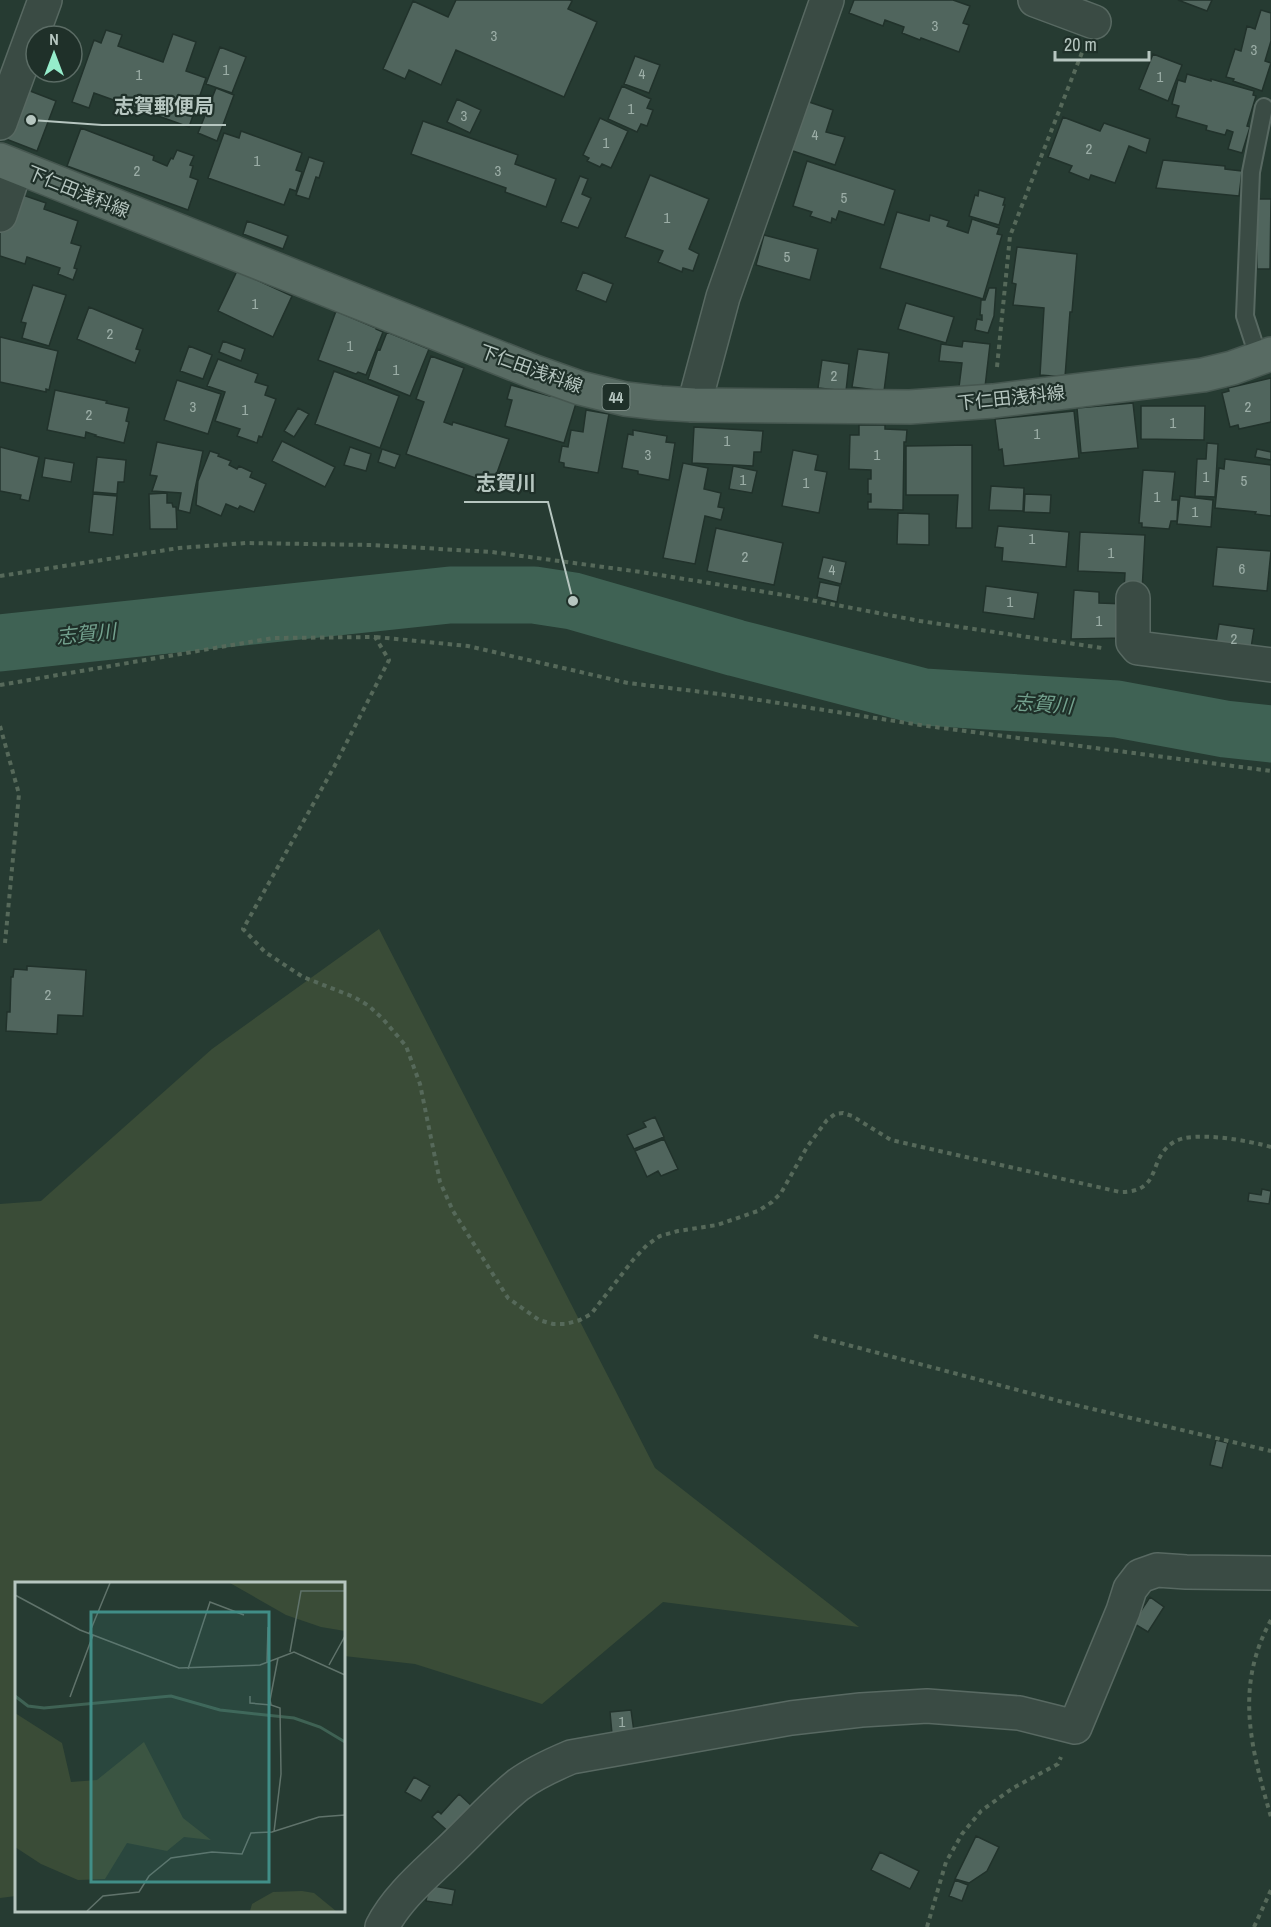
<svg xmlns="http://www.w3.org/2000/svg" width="1271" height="1927" viewBox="0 0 1271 1927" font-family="'Archivo Narrow','Noto Sans JP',sans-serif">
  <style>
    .green { fill: #3a4c37 }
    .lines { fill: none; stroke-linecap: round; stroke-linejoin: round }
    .river { stroke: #3f6254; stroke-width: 57 }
    .building { fill: #50655d; stroke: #21322b; stroke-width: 1.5 }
    .lane-casing { stroke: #586962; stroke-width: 20 }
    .street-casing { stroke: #586962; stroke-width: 36 }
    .primary-casing { stroke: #465750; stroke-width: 36 }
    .path { stroke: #56695a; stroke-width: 4; stroke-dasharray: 4.5 4.5; stroke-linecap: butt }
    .lane { stroke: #3a4b44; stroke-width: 16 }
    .street { stroke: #3a4b44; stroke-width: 33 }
    .primary { stroke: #586b63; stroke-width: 33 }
    .labels { text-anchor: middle; stroke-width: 4.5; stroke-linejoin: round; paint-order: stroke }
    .number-label { font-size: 15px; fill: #9caea7 }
    .shield { fill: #1f3029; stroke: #899993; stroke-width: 1.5 }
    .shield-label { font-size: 16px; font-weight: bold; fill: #b6c6c0 }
    .street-label { font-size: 18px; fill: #b6c6c0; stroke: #1f3029 }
    .water-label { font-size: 20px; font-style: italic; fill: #73a18e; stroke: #1f3029 }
    .inset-river { fill: none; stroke: #3f6254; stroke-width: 3 }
    .inset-road { fill: none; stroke: #60736b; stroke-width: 1.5 }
    .view { fill: #418e87; fill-opacity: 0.15; stroke: #418e87; stroke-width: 3 }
    .inset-edge { fill: none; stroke: #b6c6c0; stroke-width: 3 }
    .leader { fill: none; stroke: #b6c6c0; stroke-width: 2 }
    .callout-dot { fill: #b6c6c0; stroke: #1f3029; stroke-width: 2 }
    .callout-label { font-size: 20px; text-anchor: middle; font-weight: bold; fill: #b6c6c0; stroke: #1f3029; stroke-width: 4.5; stroke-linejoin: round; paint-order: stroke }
  </style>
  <rect width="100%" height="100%" fill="#263b32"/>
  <!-- green -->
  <path class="green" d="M 379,929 L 655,1468 L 859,1627 L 663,1602 L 542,1704 L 415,1664 L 344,1656 L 344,1584 L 16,1584 L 16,1896 L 0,1898 L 0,1204 L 41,1201 L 212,1049 Z"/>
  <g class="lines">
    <!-- river -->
    <path class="river" d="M 0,643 L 450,595 L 534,595 L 573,601 L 736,648 L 924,697 L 1117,709 L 1225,729 L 1271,734"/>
  </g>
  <!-- building -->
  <path class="building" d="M 456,0 L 570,0 L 572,1 L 568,9 L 597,22 L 564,97 L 456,50 L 441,85 L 409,70 L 405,79 L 383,69 L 413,1 L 448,17 Z
    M 854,0 L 953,0 L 970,6 L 963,23 L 969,25 L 959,52 L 921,38 L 920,40 L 902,33 L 904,27 L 885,20 L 883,26 L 849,13 Z
    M 1178,0 L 1212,0 L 1207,11 Z
    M 1261,10 L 1271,13 L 1271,41 L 1265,61 L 1271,63 L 1262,91 L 1233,81 L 1234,79 L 1226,77 L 1235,49 L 1241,51 L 1247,26 L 1255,29 Z
    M 106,30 L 122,35 L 118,46 L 163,62 L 173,34 L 196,42 L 186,71 L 206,78 L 189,127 L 94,93 L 89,108 L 72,102 L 94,40 L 101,43 Z
    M 220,47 L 246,57 L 232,93 L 206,84 Z
    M 1153,54 L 1182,65 L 1168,101 L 1139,89 Z
    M 635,56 L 660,65 L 649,93 L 624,84 Z
    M 1187,74 L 1211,81 L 1211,79 L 1254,91 L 1253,95 L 1256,96 L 1247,126 L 1250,127 L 1242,153 L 1228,149 L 1233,132 L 1227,130 L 1225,135 L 1206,130 L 1207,126 L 1176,117 L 1179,106 L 1172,104 L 1178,80 L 1185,82 Z
    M 622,86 L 651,99 L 647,108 L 653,110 L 647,126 L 641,124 L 637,132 L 608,119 Z
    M 216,88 L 234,95 L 217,141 L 198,133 Z
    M 25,89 L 56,101 L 37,151 L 6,139 Z
    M 457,99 L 481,110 L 470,133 L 447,122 Z
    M 806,101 L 833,110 L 826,132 L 845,137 L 835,165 L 790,150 Z
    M 1063,117 L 1100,131 L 1104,123 L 1150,139 L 1146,153 L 1129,146 L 1115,183 L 1091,175 L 1089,180 L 1069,172 L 1072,166 L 1048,157 Z
    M 600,118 L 628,131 L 611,168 L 602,164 L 600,167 L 587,161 L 589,158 L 583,155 Z
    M 423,121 L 518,155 L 515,164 L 556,179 L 546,207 L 505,192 L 506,188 L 411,154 Z
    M 81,128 L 154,156 L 153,160 L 167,166 L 171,158 L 173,159 L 177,150 L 194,156 L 190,165 L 193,166 L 190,177 L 198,180 L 188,210 L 67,166 Z
    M 241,131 L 302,153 L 296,170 L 302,172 L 296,191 L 290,189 L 284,205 L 208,178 L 224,133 L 239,138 Z
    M 309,157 L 324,162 L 319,178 L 316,177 L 309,199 L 296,195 Z
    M 1163,160 L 1225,166 L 1225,169 L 1242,171 L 1239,196 L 1156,188 Z
    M 807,161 L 895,190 L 884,225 L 839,211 L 836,220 L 832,218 L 831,223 L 810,216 L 812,212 L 793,206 Z
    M 650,175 L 709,199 L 689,249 L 699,254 L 693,271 L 683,268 L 682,272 L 658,262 L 663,251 L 625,237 Z
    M 580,176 L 588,179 L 582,194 L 591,198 L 578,228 L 561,222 Z
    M 979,190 L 1005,198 L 1003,205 L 1005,205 L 999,225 L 969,216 L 975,195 L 978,196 Z
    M 14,192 L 46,203 L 44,209 L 78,221 L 71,243 L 81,246 L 74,268 L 77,269 L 73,280 L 58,274 L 60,268 L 27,257 L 25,264 L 0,256 L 0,232 Z
    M 1256,199 L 1271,199 L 1270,269 L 1257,269 Z
    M 897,212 L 929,221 L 930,215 L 949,221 L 947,226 L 968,233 L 972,219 L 999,228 L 997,234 L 1002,235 L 983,299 L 880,268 Z
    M 247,221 L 288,236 L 283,249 L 243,234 Z
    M 764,235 L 818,249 L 810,280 L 756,265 Z
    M 1017,247 L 1077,254 L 1072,312 L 1070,312 L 1065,377 L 1040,375 L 1044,308 L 1013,305 L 1016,284 L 1012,283 Z
    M 237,271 L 292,296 L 273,337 L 218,311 Z
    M 583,272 L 613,284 L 606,302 L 576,290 Z
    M 33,285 L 66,295 L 49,346 L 22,338 L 26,323 L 21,322 Z
    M 989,288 L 996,288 L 994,316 L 988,333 L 975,330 L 977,319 L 982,320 L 982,315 L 980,315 L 981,300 L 985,300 Z
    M 906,303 L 954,317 L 946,343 L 898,329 Z
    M 89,307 L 143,329 L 136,349 L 140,350 L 135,363 L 77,339 Z
    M 336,311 L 376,328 L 376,329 L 383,332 L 366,375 L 358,372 L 356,374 L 318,360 Z
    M 387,332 L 429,349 L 410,396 L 368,379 L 378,349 L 380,350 Z
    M 0,337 L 58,351 L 49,390 L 46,389 L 46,392 L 0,382 Z
    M 223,341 L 245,349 L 241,361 L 219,352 Z
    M 963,341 L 990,344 L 985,387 L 959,387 L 962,363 L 939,361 L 941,344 L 962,347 Z
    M 189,346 L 212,355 L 203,379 L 180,371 Z
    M 858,349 L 889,353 L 884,391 L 852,387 Z
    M 431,356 L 464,368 L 444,422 L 452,425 L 453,422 L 509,439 L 493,484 L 406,454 L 424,402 L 416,399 Z
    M 218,359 L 258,374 L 255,382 L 268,386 L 265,395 L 276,399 L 262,437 L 259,436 L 257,443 L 237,436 L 240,429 L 215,421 L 225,392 L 207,386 Z
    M 822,360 L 849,364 L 846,391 L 818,388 Z
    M 334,371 L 399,396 L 380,448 L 315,424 Z
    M 1271,378 L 1271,422 L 1239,429 L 1238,425 L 1230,427 L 1222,393 L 1229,391 L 1228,388 Z
    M 177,380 L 221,394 L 208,434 L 164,420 Z
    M 511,385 L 550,396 L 551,392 L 577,400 L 564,443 L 505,426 L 512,400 L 507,399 Z
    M 55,390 L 107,401 L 106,403 L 129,408 L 126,421 L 129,422 L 124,443 L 95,436 L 96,435 L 86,432 L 85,438 L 47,430 Z
    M 1133,403 L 1138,448 L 1081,453 L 1077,408 Z
    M 1141,406 L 1205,406 L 1204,440 L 1141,439 Z
    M 298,408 L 309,414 L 294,437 L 284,431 Z
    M 586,410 L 609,414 L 598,473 L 564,467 L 564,463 L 559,462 L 562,446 L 568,447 L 571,430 L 583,432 Z
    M 1074,411 L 1079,458 L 1004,466 L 1002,449 L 999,450 L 995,419 Z
    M 859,425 L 885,425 L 885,429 L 907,430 L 906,442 L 904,442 L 903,510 L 868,509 L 868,502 L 871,502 L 871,494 L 868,494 L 868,479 L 871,479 L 871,470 L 849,469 L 850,435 L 859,435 Z
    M 694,427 L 763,431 L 761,452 L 754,452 L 753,466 L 692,463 Z
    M 633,430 L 667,436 L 666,442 L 675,443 L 669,480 L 638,474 L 638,471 L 622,468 L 628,434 L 633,435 Z
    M 282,441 L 335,467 L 325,487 L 272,461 Z
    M 157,442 L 203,451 L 190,513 L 178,510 L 181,493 L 152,491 L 157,476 L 150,475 Z
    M 1207,443 L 1218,444 L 1215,497 L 1195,496 L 1197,459 L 1206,459 Z
    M 972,445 L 972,528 L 956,528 L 958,495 L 906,495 L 906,446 Z
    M 0,447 L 39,457 L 29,501 L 20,499 L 21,495 L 0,491 Z
    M 350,447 L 371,454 L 366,471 L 344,465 Z
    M 382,449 L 400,455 L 395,468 L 378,462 Z
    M 1257,449 L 1271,452 L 1271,460 L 1255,457 Z
    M 793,450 L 818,455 L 815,470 L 827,472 L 819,513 L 782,506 Z
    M 210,451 L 219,454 L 218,456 L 231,461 L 229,465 L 237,469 L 239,466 L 252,472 L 250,477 L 266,484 L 254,512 L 240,506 L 238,509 L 226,504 L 221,516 L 196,505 L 198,481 Z
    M 97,457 L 126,460 L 124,482 L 118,482 L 117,494 L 93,492 Z
    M 45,458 L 74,463 L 71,482 L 42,477 Z
    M 1225,459 L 1271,465 L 1271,516 L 1255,514 L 1256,512 L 1215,508 L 1219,468 L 1224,469 Z
    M 683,463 L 708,468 L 704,489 L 721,493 L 718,507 L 724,508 L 721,520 L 705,516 L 695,564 L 663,558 Z
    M 733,466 L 757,471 L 752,493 L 729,489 Z
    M 1143,470 L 1175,472 L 1172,500 L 1178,500 L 1177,521 L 1171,521 L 1169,529 L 1142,527 L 1142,523 L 1139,523 Z
    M 991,486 L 1024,488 L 1023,511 L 989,510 Z
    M 167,493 L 167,503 L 172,503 L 173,507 L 176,507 L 177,529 L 150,529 L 149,494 Z
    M 93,494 L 117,496 L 113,535 L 89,532 Z
    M 1025,494 L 1051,495 L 1050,513 L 1024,512 Z
    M 1180,496 L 1213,500 L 1211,527 L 1177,524 Z
    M 898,513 L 929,514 L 929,545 L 897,544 Z
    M 998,526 L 1069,532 L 1066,567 L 1002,561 L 1003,548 L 995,547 Z
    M 716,528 L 783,543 L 774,585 L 707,571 Z
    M 1080,532 L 1145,535 L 1142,592 L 1124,591 L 1125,573 L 1078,571 Z
    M 1217,547 L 1271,551 L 1267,591 L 1213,586 Z
    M 823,557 L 846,562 L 841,584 L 818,578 Z
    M 820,582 L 840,586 L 837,602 L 817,597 Z
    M 986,586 L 1038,593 L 1034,619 L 983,612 Z
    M 1074,590 L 1099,592 L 1099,603 L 1126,604 L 1125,638 L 1071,639 Z
    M 1219,624 L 1254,629 L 1250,654 L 1215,649 Z
    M 27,966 L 86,970 L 83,1016 L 58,1015 L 57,1034 L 6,1031 L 7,1012 L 10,1012 L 11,977 L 13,977 L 14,969 L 27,970 Z
    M 655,1117 L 664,1137 L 634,1149 L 627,1135 L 646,1127 L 643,1122 Z
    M 664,1139 L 678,1169 L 661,1176 L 658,1171 L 647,1177 L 635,1151 Z
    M 1262,1189 L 1271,1191 L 1269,1204 L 1248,1201 L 1249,1193 L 1261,1195 Z
    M 1216,1440 L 1228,1443 L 1222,1468 L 1210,1465 Z
    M 1150,1597 L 1164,1607 L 1148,1632 L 1133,1623 Z
    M 631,1710 L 634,1732 L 612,1734 L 610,1712 Z
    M 414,1777 L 430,1786 L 421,1801 L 405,1792 Z
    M 459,1794 L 473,1807 L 450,1833 L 432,1817 L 438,1811 L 441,1814 Z
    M 976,1836 L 999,1847 L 987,1871 L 969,1883 L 955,1879 Z
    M 880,1852 L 919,1871 L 910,1889 L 871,1870 Z
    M 955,1880 L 968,1885 L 962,1901 L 949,1896 Z
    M 429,1885 L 455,1890 L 452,1905 L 426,1901 Z"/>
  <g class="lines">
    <!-- lane casing -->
    <g class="lane-casing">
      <path id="lane" d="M 1259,359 L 1245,316 L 1251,172 L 1264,107"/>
    </g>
    <!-- street casing -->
    <g class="street-casing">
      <path id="street" d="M 1035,0 L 1094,22
        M 0,123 L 45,0
        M 0,215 L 16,167
        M 694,405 L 723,297 L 827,0
        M 1133,598 L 1133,642 L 1138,648 L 1271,665
        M 382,1927 C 396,1899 423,1876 445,1855 C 470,1832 492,1806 518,1785 C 534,1773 552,1765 571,1757 L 791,1718 L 861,1710 L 927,1706 L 1019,1713 L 1075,1727 L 1123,1611 L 1130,1589 L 1140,1576 L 1157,1570 L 1186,1572 L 1271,1573"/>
    </g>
    <!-- primary casing -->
    <g class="primary-casing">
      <path id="primary" d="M 0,160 L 532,371 L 580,388 L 625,399 L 660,403 L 694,405 L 910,407 L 993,401 L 1203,375 L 1232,368 L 1271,354"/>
    </g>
    <!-- path -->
    <path class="path" d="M 997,367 L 1010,236 L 1083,50
      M 0,576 L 179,548 L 246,543 L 372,545 L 492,552 L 641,572 L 784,595 L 920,621 L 1102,648
      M 376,637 L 468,646 L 628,683 L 727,695 L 927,726 L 1271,771
      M 0,685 L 273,638 L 375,637 L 389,660 L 334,767 L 243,929 L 265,952 L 303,977 L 354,997 L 369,1006 L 383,1019 L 406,1046 L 420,1084 L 440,1182 L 453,1211 L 508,1298 L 539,1320 L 553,1324 L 566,1324 L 580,1320 L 591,1314 L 633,1260 L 647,1245 L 660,1236 L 678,1231 L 717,1225 L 758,1211 L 772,1202 L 781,1193 L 807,1147 L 827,1120 L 835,1114 L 843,1113 L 852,1116 L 891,1140 L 1120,1192 C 1164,1192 1146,1159 1174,1142 C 1193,1130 1250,1141 1271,1147
      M 0,726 L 19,794 L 5,943
      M 814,1336 L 1063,1402 L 1271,1451
      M 1271,1620 C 1234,1687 1251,1748 1271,1817
      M 927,1927 L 946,1862 L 962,1834 L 981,1811 L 1013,1788 L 1058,1764 L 1061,1757
      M 1254,1927 L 1271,1890"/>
    <!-- lane -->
    <use href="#lane" class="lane"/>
    <!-- street -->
    <use href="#street" class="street"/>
    <!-- primary -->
    <use href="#primary" class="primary"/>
  </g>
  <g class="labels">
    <!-- number labels -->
    <g class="number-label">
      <text x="935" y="31">3</text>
      <text x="494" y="41">3</text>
      <text x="1254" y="55">3</text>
      <text x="226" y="75">1</text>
      <text x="642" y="79">4</text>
      <text x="139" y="80">1</text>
      <text x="1160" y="82">1</text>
      <text x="631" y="114">1</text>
      <text x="464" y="121">3</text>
      <text x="815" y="140">4</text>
      <text x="606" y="148">1</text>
      <text x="1089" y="154">2</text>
      <text x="257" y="166">1</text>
      <text x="137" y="176">2</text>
      <text x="498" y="176">3</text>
      <text x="844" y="203">5</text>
      <text x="667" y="223">1</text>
      <text x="787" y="262">5</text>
      <text x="255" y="309">1</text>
      <text x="110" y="339">2</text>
      <text x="350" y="351">1</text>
      <text x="396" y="375">1</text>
      <text x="834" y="381">2</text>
      <text x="193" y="412">3</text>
      <text x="1248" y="412">2</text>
      <text x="245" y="415">1</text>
      <text x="89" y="420">2</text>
      <text x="1173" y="428">1</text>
      <text x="1037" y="439">1</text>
      <text x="727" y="446">1</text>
      <text x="648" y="460">3</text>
      <text x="877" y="460">1</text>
      <text x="1206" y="482">1</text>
      <text x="743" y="485">1</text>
      <text x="1244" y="486">5</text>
      <text x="806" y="488">1</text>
      <text x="1157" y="502">1</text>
      <text x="1195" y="517">1</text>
      <text x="1032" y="544">1</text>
      <text x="1111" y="558">1</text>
      <text x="745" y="562">2</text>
      <text x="1242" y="574">6</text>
      <text x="832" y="575">4</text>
      <text x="1010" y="607">1</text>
      <text x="1099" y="626">1</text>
      <text x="1234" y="644">2</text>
      <text x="48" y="1000">2</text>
      <text x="622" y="1727">1</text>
    </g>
    <!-- shield labels -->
    <rect class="shield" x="602.5" y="384" width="27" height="26" rx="4.5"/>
    <g class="shield-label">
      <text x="616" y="403">44</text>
    </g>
    <!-- street labels -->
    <g class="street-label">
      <text transform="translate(78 192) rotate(22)" y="6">下仁田浅科線</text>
      <text transform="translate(531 369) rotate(20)" y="6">下仁田浅科線</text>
      <text transform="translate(1011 398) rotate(-6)" y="6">下仁田浅科線</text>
    </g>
    <!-- water labels -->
    <g class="water-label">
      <text transform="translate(86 634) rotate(-6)" y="7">志賀川</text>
      <text transform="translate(1043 704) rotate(4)" y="7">志賀川</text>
    </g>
  </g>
  <!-- overview -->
  <g transform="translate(15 1582)">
    <rect width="330" height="330" fill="#263b32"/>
    <path d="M 215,1 L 330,1 L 330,49 L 306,45 L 271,33 ZM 0,131 L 47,161 L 56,200 L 82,198 L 129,160 L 168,236 L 196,258 L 169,255 L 152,269 L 112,261 L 90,297 L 63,298 L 26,282 L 0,265 ZM 287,309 L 299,311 L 321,329 L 235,329 L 237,322 L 258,310 Z" fill="#3a4c37"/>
    <path class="inset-river" d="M 0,114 L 13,124 L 29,126 L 156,114 L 205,128 L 279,136 L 305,145 L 330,160"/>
    <path class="inset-road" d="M 0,13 L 65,48 L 164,86 L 245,83 L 279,70 L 330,93M 74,52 L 95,1M 275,70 L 286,9 L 330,9M 252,80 L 253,45M 314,83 L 330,54M 173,87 L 195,20 L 229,33M 235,114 L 235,121 L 256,123M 55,115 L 78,53M 259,250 L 266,192 L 265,126 L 256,123 L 255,118 L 263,76M 72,329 L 88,314 L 124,310 L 134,294 L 156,276 L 197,270 L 227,272 L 236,251 L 257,250 L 304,235 L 330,233"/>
    <path class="view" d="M 76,30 L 254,30 L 254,300 L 76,300 Z"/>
    <rect width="330" height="330" class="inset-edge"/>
  </g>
  <!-- callouts -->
  <path class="leader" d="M31 120L102 125H226M573 601L548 502H464"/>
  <g class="callout-dot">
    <circle cx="31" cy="120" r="6"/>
    <circle cx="573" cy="601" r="6"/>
  </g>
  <g class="callout-label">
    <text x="164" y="113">志賀郵便局</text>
    <text x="506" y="490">志賀川</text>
  </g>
  <!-- north arrow -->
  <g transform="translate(54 54)"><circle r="28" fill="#1f3029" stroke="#5b6c65" stroke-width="1.5"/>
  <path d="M0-4.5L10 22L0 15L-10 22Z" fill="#95eccb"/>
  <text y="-9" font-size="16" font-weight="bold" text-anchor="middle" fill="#b6c6c0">N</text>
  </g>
  <!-- scale -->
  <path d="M1055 51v9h94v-9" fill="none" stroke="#b6c6c0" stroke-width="3"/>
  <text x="1064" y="51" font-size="18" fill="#b6c6c0" stroke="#1f3029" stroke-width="4.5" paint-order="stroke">20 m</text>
</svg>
